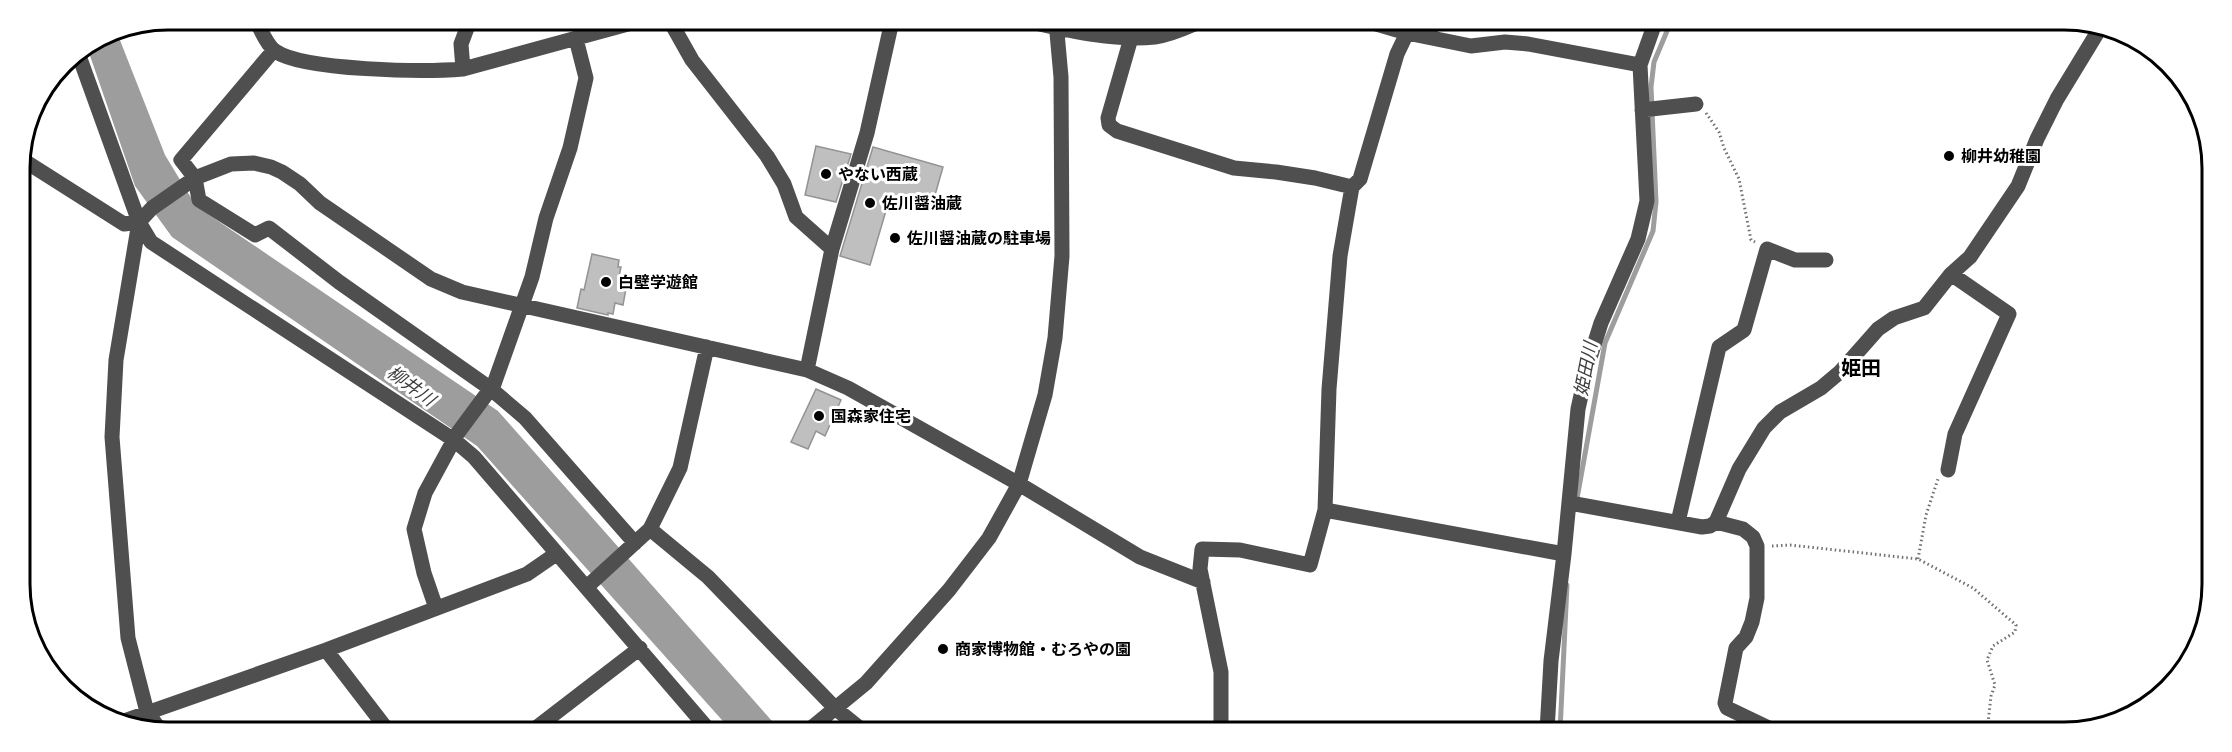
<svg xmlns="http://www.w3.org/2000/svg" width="2232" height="752" viewBox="0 0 2232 752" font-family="'PT Sans','Noto Sans JP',sans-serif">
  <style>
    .water { fill: #9d9d9d }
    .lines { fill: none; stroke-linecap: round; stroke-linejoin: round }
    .stream { stroke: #9d9d9d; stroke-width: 5 }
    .building { fill: #bfbfbf; stroke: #939393; stroke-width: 1.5 }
    .path { stroke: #717171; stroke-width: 3; stroke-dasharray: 1.5 3; stroke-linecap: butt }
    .minor { stroke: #4f4f4f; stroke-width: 15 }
    .poi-dot { fill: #000; stroke: #fff; stroke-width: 2 }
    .labels { text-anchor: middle; stroke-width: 6; stroke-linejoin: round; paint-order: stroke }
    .poi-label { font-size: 16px; font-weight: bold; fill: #000; stroke: #fff; text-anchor: start }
    .water-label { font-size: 18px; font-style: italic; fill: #3e3e3e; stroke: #fff }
    .quarter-label { font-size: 20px; font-weight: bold; fill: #000; stroke: #fff }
    .rim { fill: none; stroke: #000; stroke-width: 3 }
  </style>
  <rect width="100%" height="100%" fill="#fff"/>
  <!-- water -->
  <path class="water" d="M 116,30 L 165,155 L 196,206 L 498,411 L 779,729 L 730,729 L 477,446 L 172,237 L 135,186 L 87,47 Z"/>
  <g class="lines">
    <!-- stream -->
    <path class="stream" d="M 1576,504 L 1605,343 L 1653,231 L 1656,202 L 1651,87 L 1654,62 L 1670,24
      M 1560,731 L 1567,585"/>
  </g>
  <!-- building -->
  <path class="building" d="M 816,146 L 851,154 L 836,202 L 805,195 Z
    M 873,147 L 943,167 L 931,209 L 890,197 L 870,265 L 840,256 Z
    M 592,254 L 619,260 L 618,267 L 621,267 L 618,281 L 627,283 L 623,305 L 615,303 L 613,314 L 608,313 L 608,315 L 577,308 L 581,289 L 584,290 Z
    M 816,389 L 841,400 L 825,436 L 816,431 L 808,449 L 791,442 Z"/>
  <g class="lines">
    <!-- path -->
    <path class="path" d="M 1706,113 L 1719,132 L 1724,148 L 1739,179 L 1751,240 L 1755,242
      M 1772,546 L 1790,545 L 1918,559 L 1973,588 L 2016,625 L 2015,632 L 1993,646 L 1987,660 L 1995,685 L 1991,696 L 1987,732
      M 1918,559 L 1926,515 L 1938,479"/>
    <!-- minor -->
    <path class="minor" d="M 256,20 C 260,29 267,45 275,51 C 304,71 426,72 463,69 L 639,21
      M 670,21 L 692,60 L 767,156 L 784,184 L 796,217 L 832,249
      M 1031,22 C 1071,31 1114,41 1155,37 C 1171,35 1185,28 1199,22
      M 1138,22 L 1131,38 L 1108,118 L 1109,125 L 1117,131 L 1234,168 L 1276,172 L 1315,178 L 1352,187
      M 1373,23 L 1407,33 L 1471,46 L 1505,42 L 1528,44 L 1640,65
      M 1428,37 L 1433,23
      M 274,50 L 181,160 L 195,178 L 199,200 L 255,235 L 269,228 L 339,282 L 491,389 L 525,418 L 635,543
      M 78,53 L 139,222 L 116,360 L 112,437 L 128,638 L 147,712 L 158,727
      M 463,69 L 461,44 L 470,20
      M 1642,110 L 1696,104
      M 20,158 L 124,224 L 139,222 L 152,208 L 195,178 L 231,164 L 254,163 L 271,167 L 282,172 L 300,184 L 320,203 L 431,279 L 462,292 L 807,370 L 848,388 L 1019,484 L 1140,557 L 1203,582
      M 139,222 L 151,242 L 454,440 L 474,457 L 708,729
      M 807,370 L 832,249 L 867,133 L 892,21
      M 1948,470 L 1955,434 L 2009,314 L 1951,274
      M 1570,503 L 1702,527 L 1710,526 L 1716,522 L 1739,469 L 1764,428 L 1780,412 L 1821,388 L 1840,372 L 1878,329 L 1894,318 L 1924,308 L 1951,274 L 1970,257 L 2018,186 L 2037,139 L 2057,99 L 2102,25
      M 1325,510 L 1564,554
      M 1678,522 L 1719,347 L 1744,330 L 1767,249 L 1795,260 L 1826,260
      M 1716,522 L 1743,529 L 1753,537 L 1757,546 L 1757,598 L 1752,622 L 1746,637 L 1736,648 L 1725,703 L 1727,708 L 1775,731
      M 650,529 L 708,577 L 836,709 L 861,729
      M 585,586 L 590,584 L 650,529 L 680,468 L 707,347
      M 436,608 L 424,573 L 414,529 L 425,493 L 457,434 L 494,384 L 532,277 L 546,218 L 570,148 L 586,78 L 576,39
      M 326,650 L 386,728
      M 121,722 L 326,650 L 527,574 L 556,554
      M 536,728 L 640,648
      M 810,729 L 866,683 L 949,590 L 989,538 L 1019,484 L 1045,395 L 1055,338 L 1062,256 L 1061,77 L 1056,22
      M 1221,730 L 1221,672 L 1200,569 L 1202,549 L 1240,550 L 1310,565 L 1325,510 L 1329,389 L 1340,256 L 1352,187 L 1360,179 L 1397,54 L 1407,33
      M 1547,731 L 1551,661 L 1564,554 L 1578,409 L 1588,364 L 1601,323 L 1638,239 L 1647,201 L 1640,65 L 1655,23"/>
  </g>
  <!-- markers -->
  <g class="poi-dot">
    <circle cx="1949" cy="156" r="6"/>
    <circle cx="826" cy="174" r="6"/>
    <circle cx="870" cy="203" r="6"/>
    <circle cx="895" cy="238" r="6"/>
    <circle cx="606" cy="282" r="6"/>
    <circle cx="819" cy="416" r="6"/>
    <circle cx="943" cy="649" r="6"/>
  </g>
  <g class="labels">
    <!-- poi labels -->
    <g class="poi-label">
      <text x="1961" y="162">柳井幼稚園</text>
      <text x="838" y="180">やない西蔵</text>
      <text x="882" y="209">佐川醤油蔵</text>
      <text x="907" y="244">佐川醤油蔵の駐車場</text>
      <text x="618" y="288">白壁学遊館</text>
      <text x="831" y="422">国森家住宅</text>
      <text x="955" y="655">商家博物館・むろやの園</text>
    </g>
    <!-- water labels -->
    <g class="water-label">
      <text transform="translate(1586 369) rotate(-79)" y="6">姫田川</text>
      <text transform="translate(411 386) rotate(36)" y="6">柳井川</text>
    </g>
    <!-- quarter labels -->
    <g class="quarter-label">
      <text x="1861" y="375">姫田</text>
    </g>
  </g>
  <!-- crop -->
  <path d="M0 0H2232V752H0ZM168 30H2064A138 138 0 0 1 2202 168V584A138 138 0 0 1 2064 722H168A138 138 0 0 1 30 584V168A138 138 0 0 1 168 30Z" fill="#fff" fill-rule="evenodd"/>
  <path class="rim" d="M168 30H2064A138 138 0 0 1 2202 168V584A138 138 0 0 1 2064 722H168A138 138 0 0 1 30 584V168A138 138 0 0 1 168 30Z"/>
</svg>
